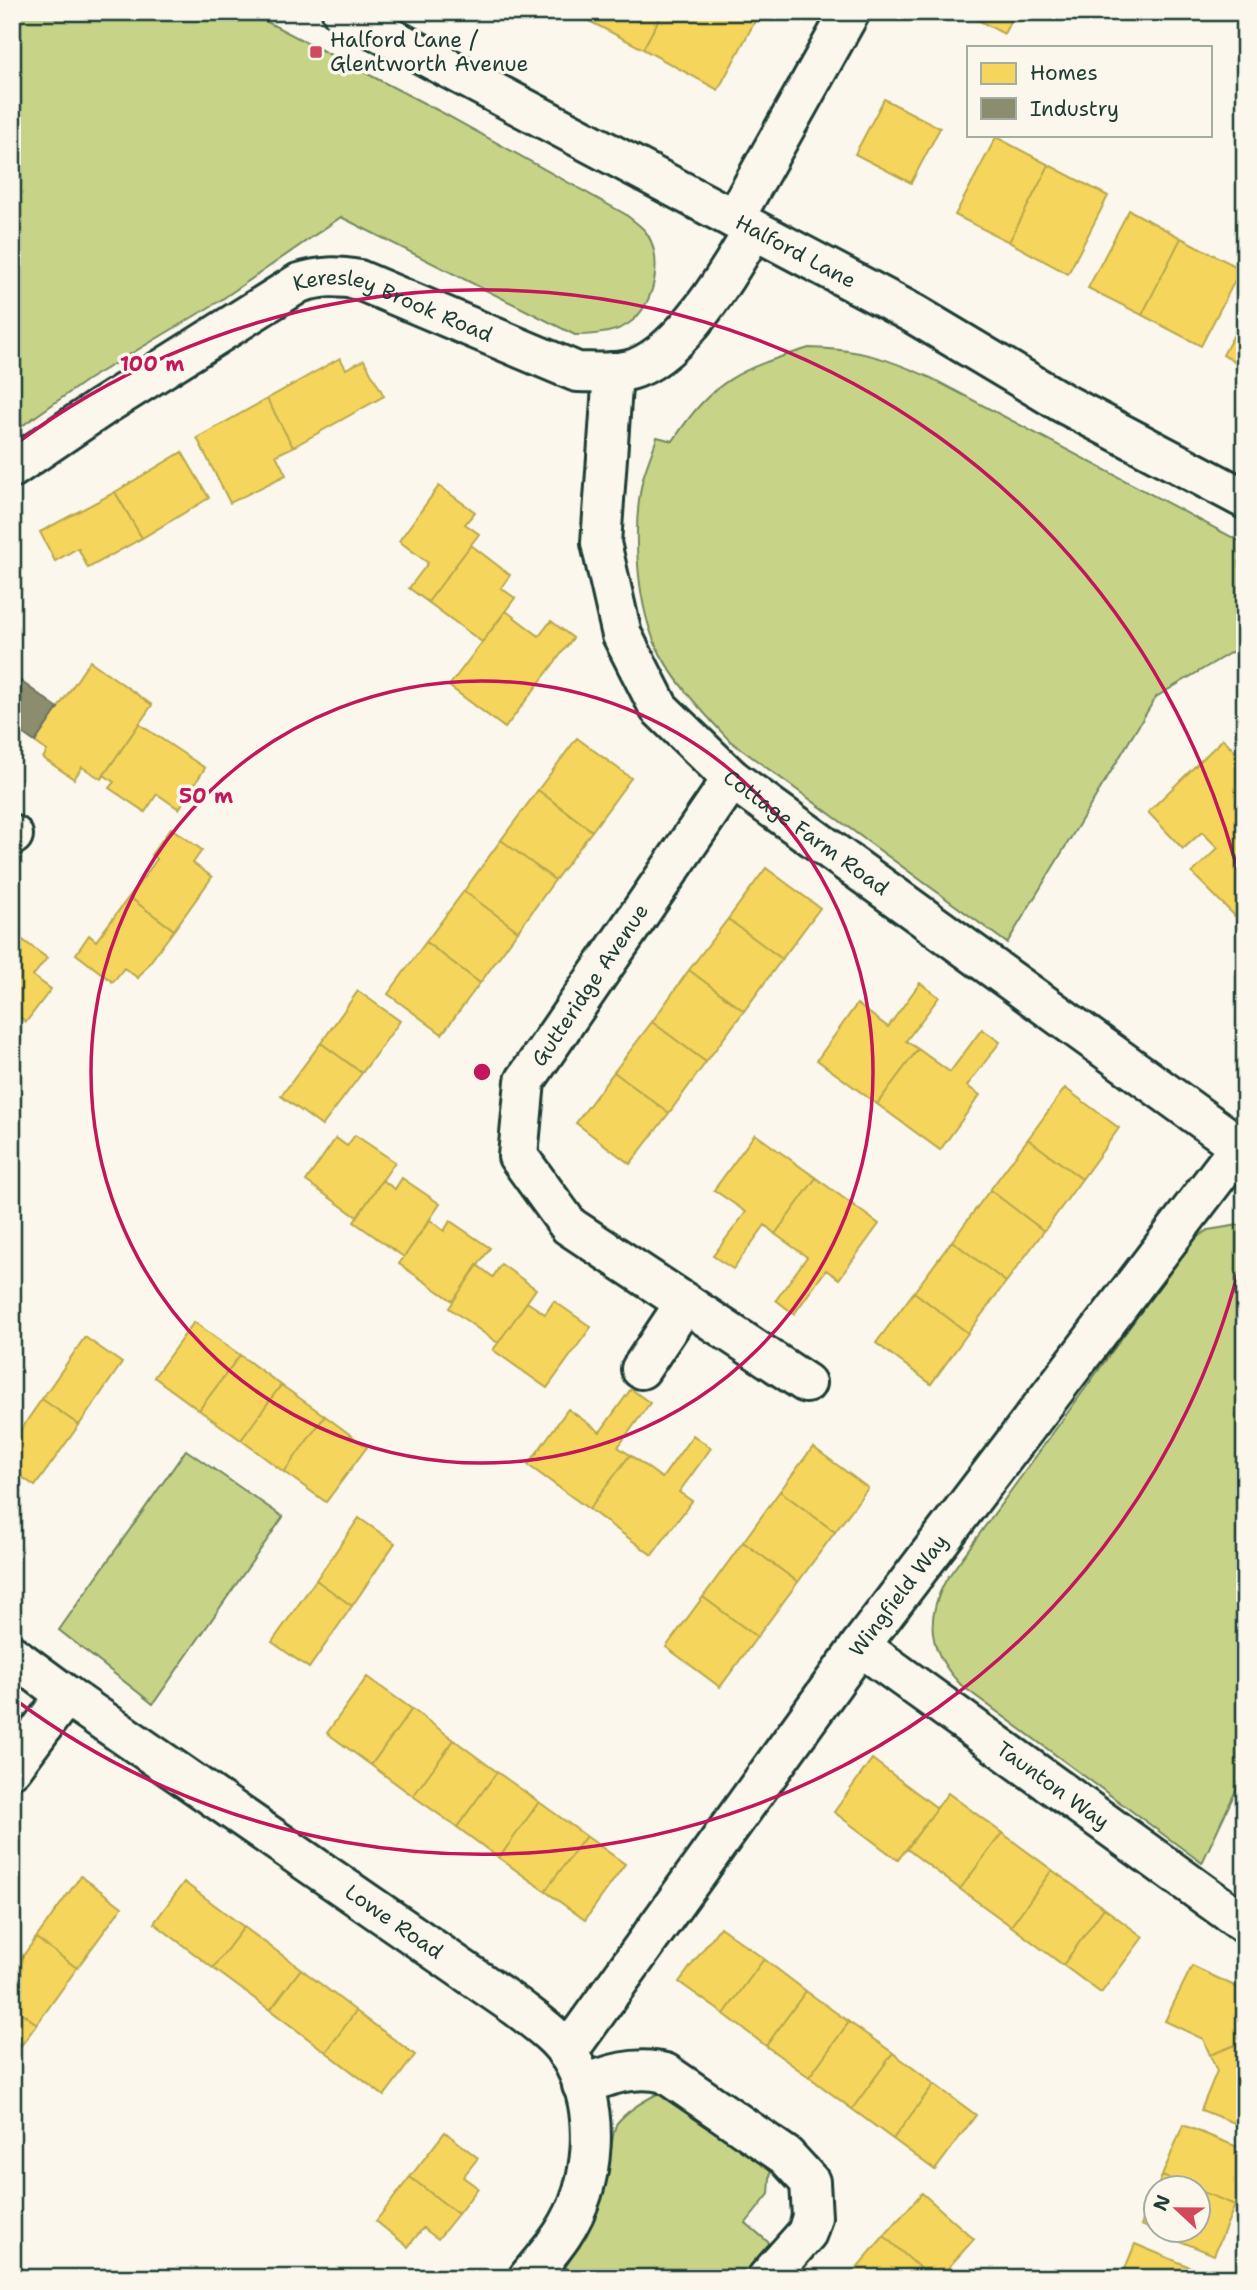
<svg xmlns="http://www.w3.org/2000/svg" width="1257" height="2290" viewBox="0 0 1257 2290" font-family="'Shantell Sans',sans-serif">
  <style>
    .green { fill: #c7d488; stroke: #73885e; stroke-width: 2 }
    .homes { fill: #f6d55c; stroke: #b6a750; stroke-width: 2 }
    .industry { fill: #8c8c6e; stroke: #6b745d; stroke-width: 2 }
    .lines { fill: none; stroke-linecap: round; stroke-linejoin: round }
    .minor-casing { stroke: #1f3d34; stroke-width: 44 }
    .minor { stroke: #fbf7ec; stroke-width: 38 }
    .ring { fill: none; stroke: #c2185b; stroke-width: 3.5 }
    .poi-dot { fill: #d1495b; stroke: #fbf7ec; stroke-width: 2.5 }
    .labels { text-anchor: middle; stroke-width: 7; stroke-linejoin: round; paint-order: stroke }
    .poi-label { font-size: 21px; fill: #1f3d34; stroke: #fbf7ec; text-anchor: start }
    .street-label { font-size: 21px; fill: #1f3d34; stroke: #fbf7ec }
    .centre { fill: #c2185b; stroke: #fbf7ec; stroke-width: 3.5 }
    .ring-label { font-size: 21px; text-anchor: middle; font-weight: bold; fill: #c2185b; stroke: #fbf7ec; stroke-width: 7; stroke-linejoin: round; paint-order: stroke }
  </style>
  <rect width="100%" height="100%" fill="#fbf7ec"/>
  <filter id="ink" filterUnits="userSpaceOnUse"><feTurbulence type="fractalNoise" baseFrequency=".0143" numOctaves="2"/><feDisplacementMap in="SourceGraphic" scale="14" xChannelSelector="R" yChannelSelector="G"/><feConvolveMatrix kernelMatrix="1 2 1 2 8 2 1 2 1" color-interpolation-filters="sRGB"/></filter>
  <g filter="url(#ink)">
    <!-- green -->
    <path class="green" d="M 12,12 L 248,12 L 441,112 L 625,214 C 631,219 640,225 645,231 C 665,256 655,307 628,324 C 615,333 591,335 575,335 L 341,217 L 218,302 L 87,380 L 12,433 Z
      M 809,348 C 859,349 886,358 931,378 L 1245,544 L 1245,644 L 1156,697 L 1007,943 L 730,741 C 704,713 670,678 655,643 C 636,598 632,525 643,478 C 647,464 653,451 657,437 L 673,441 C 713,379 741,369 809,348 Z
      M 1245,1224 L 1245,1771 L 1202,1863 L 961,1685 C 929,1652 924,1620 946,1580 L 1193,1240 L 1208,1230 Z
      M 186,1450 L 283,1517 L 153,1704 L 59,1630 Z
      M 657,2094 L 670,2095 L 771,2163 L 769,2194 L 746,2223 L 775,2248 L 748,2278 L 558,2278 C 577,2251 594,2223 604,2192 C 609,2177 611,2131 617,2123 C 628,2110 642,2102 657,2094 Z"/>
    <!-- homes -->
    <path class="homes" d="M 593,12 L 663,12 L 643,49 L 589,21 Z
      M 663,12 L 760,12 L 718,90 L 643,49 Z
      M 963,12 L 1015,12 L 1004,34 Z
      M 884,99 L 940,128 L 911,183 L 855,154 Z
      M 996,137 L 1049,165 L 1009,242 L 955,215 Z
      M 1049,165 L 1108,196 L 1068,274 L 1009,242 Z
      M 1129,210 L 1181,238 L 1142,315 L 1088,288 Z
      M 1181,238 L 1241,269 L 1201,346 L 1142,315 Z
      M 1245,314 L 1245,367 L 1223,355 Z
      M 340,358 L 346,369 L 364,360 L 384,396 L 293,447 L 267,399 Z
      M 267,399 L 293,447 L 276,455 L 286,475 L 230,503 L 197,438 Z
      M 182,452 L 209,498 L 142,538 L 115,492 Z
      M 439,486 L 475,512 L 465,524 L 479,534 L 428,602 L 409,588 L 428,563 L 399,541 Z
      M 115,492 L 142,538 L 88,568 L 78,548 L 55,561 L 40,532 Z
      M 471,545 L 510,575 L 501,588 L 515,598 L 482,642 L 428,602 Z
      M 506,611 L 539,636 L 551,621 L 573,638 L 505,728 L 449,686 Z
      M 90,661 L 152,705 L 101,779 L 82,767 L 74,779 L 43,758 L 47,751 L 35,742 Z
      M 139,724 L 205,768 L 179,809 L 157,794 L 145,812 L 109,788 L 114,782 L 104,775 Z
      M 577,738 L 631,778 L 592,831 L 538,790 Z
      M 1223,739 L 1245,762 L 1245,912 L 1238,919 L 1192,873 L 1218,848 L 1202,832 L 1183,849 L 1148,812 Z
      M 538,790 L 592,831 L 555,880 L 501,840 Z
      M 171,828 L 202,850 L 193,863 L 212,877 L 174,930 L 129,897 L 157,859 L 151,855 Z
      M 501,840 L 555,880 L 518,931 L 464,891 Z
      M 766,868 L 820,908 L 782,959 L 728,919 Z
      M 464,891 L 518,931 L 480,983 L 426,942 Z
      M 129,897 L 174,930 L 138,978 L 124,968 L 113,982 L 76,954 L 89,935 L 96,941 Z
      M 728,919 L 782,959 L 744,1011 L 689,970 Z
      M 12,932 L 47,958 L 33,976 L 51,989 L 26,1022 L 12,1011 Z
      M 426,942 L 480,983 L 442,1034 L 388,994 Z
      M 689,970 L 744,1011 L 706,1062 L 652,1022 Z
      M 920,983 L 939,997 L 906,1041 L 918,1049 L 877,1104 L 817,1060 L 857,1004 L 888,1027 Z
      M 358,991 L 400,1021 L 362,1073 L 321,1043 Z
      M 652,1022 L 706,1062 L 669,1113 L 614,1072 Z
      M 982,1029 L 1000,1042 L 967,1086 L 980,1095 L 940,1150 L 877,1104 L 918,1049 L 950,1072 Z
      M 321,1043 L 362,1073 L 322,1126 L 281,1096 Z
      M 614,1072 L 669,1113 L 630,1164 L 576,1123 Z
      M 1065,1088 L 1119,1128 L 1082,1179 L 1028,1139 Z
      M 755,1134 L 816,1178 L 775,1234 L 765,1225 L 733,1269 L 713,1256 L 746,1212 L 714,1190 Z
      M 355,1135 L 395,1162 L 357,1217 L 306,1181 L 336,1138 L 347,1146 Z
      M 1028,1139 L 1082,1179 L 1044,1231 L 990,1190 Z
      M 402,1178 L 440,1204 L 404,1257 L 354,1222 L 382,1180 L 395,1189 Z
      M 816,1178 L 879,1224 L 839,1279 L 826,1270 L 794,1314 L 776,1300 L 807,1257 L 775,1234 Z
      M 990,1190 L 1044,1231 L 1006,1282 L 952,1241 Z
      M 430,1220 L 444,1231 L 450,1221 L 490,1248 L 453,1301 L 399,1264 Z
      M 952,1241 L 1006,1282 L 968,1333 L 914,1292 Z
      M 501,1264 L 536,1289 L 498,1343 L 449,1308 L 477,1265 L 493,1277 Z
      M 914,1292 L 968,1333 L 931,1384 L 876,1343 Z
      M 554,1301 L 591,1327 L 547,1388 L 493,1350 L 527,1302 L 545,1314 Z
      M 194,1322 L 240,1355 L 199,1410 L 154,1377 Z
      M 85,1337 L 122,1363 L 79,1425 L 42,1399 Z
      M 240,1355 L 281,1385 L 241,1440 L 199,1410 Z
      M 281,1385 L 325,1416 L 284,1472 L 241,1440 Z
      M 631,1389 L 650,1403 L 618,1447 L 630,1455 L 589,1509 L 528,1465 L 568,1409 L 600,1432 Z
      M 42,1399 L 79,1425 L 35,1486 L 12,1470 L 12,1442 Z
      M 325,1416 L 367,1447 L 326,1502 L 284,1472 Z
      M 693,1435 L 711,1448 L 679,1492 L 692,1501 L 652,1555 L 589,1509 L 630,1455 L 662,1478 Z
      M 813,1447 L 868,1488 L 835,1532 L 780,1491 Z
      M 780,1491 L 835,1532 L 798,1582 L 743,1542 Z
      M 359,1518 L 395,1543 L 352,1606 L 316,1580 Z
      M 743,1542 L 798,1582 L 757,1637 L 703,1597 Z
      M 316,1580 L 352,1606 L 309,1668 L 272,1642 Z
      M 703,1597 L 757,1637 L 720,1687 L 666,1647 Z
      M 367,1677 L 412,1709 L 371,1765 L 327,1733 Z
      M 412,1709 L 454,1740 L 413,1796 L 371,1765 Z
      M 454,1740 L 497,1772 L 457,1827 L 413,1796 Z
      M 872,1759 L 937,1808 L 898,1860 L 834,1812 Z
      M 497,1772 L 539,1802 L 499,1858 L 457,1827 Z
      M 948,1793 L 1002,1833 L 960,1889 L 907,1849 Z
      M 539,1802 L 586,1836 L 545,1891 L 499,1858 Z
      M 1002,1833 L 1052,1870 L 1011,1926 L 960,1889 Z
      M 586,1836 L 625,1864 L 585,1920 L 545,1891 Z
      M 1052,1870 L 1104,1908 L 1063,1965 L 1011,1926 Z
      M 81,1876 L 122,1907 L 77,1968 L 36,1938 Z
      M 184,1882 L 244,1927 L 213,1968 L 154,1923 Z
      M 1104,1908 L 1143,1937 L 1101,1993 L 1063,1965 Z
      M 244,1927 L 301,1969 L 270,2010 L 213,1968 Z
      M 720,1927 L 764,1959 L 724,2014 L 679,1982 Z
      M 36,1938 L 77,1968 L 37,2024 L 12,2006 L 12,1971 Z
      M 764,1959 L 806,1991 L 766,2046 L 724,2014 Z
      M 1192,1966 L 1245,1991 L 1245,2041 L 1210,2055 L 1203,2039 L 1165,2021 Z
      M 301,1969 L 356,2011 L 326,2052 L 270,2010 Z
      M 806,1991 L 849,2022 L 809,2077 L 766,2046 Z
      M 12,2006 L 37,2024 L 12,2058 Z
      M 356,2011 L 415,2055 L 384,2096 L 326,2052 Z
      M 849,2022 L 893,2053 L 852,2109 L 809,2077 Z
      M 1245,2041 L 1245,2127 L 1201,2110 L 1217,2071 L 1210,2055 Z
      M 893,2053 L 934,2084 L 893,2139 L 852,2109 Z
      M 934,2084 L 976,2115 L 935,2170 L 893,2139 Z
      M 1183,2125 L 1245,2150 L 1245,2180 L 1235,2205 L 1162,2176 Z
      M 445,2132 L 478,2158 L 463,2177 L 478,2188 L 458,2214 L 410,2177 Z
      M 1162,2176 L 1194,2188 L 1157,2188 Z
      M 410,2177 L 458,2214 L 438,2239 L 423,2228 L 408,2247 L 376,2221 Z
      M 1198,2190 L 1235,2205 L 1214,2255 L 1141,2225 L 1156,2192 L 1156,2230 L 1198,2230 Z
      M 922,2193 L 974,2239 L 939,2278 L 931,2278 L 884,2236 Z
      M 884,2236 L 931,2278 L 848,2278 Z
      M 1135,2244 L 1207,2274 L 1205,2278 L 1121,2278 Z"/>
    <!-- industry -->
    <path class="industry" d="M 19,680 L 58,708 L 35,742 L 12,726 L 12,689 Z"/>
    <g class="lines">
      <!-- minor casing -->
      <g class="minor-casing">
        <g id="minor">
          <path id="s1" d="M 342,12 L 914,314 L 1063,403 L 1245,499"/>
          <path d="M 734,219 L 850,12"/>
          <path id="s2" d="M 613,372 L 601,543 L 622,635 L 659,708 L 732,779 L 1245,1150"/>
          <path id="s3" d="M 12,468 L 102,407 L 299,283 C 321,276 337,276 359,280 L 577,372 C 595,372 618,375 636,368 C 683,350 728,274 753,231"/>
          <path d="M 732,779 L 525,1081 L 518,1156 L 569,1226 L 806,1383"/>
          <path d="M 12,835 L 13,835"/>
          <path d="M 641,1369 L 685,1303"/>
          <path id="s4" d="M 860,1646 L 1245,1924"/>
          <path id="s5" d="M 12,1655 L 66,1695 L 517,2007 C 535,2021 557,2036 569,2055 C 602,2108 596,2184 562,2235 C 552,2250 539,2264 528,2278"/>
          <path d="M 12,1768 L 66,1695"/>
          <path id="s6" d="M 567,2053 L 860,1646 L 1240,1146"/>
          <path d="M 582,2085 C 609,2075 636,2065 665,2073 L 786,2156 L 810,2182 L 812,2217 L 807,2233 L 767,2278"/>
        </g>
      </g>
      <!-- minor -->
      <use href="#minor" class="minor"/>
    </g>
  </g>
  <!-- distance rings -->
  <g class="ring">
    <circle cx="482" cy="1072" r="391"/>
    <path d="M1244 1248A782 782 0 0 1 17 1701M17 443A782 782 0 0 1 1244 896"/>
  </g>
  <!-- markers -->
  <rect class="poi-dot" x="309" y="45" width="14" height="14" rx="3.5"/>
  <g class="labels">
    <!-- poi labels -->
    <g class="poi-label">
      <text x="330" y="47">Halford Lane /<tspan x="330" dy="24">Glentworth Avenue</tspan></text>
    </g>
    <!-- street labels -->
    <g class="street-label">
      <text dy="7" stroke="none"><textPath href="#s1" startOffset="513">Halford Lane</textPath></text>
      <text dy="7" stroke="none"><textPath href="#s3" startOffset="441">Keresley Brook Road</textPath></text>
      <text dy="7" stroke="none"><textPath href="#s2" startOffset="541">Cottage Farm Road</textPath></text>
      <text transform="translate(590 985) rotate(-56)" y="7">Gutteridge Avenue</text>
      <text dy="7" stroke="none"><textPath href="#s6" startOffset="565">Wingfield Way</textPath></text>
      <text dy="7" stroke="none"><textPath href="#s4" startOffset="238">Taunton Way</textPath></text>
      <text dy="7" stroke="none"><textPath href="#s5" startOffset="466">Lowe Road</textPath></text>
    </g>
  </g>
  <circle cx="482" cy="1072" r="10" class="centre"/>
  <g class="ring-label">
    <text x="152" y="371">100 m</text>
    <text x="206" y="803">50 m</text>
  </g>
  <!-- margin -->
  <rect width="1257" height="2290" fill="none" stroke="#fbf7ec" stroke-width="42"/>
  <rect x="21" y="21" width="1215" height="2248" fill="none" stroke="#1f3d34" stroke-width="2.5" filter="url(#ink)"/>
  <!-- legend -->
  <rect x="967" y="46" width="245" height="91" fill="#fbf7ec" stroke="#a3ada2" stroke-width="2"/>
  <rect x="981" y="63" width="35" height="21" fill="#f6d55c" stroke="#a3ada2" stroke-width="2"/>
  <text x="1030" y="80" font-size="21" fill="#1f3d34">Homes</text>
  <rect x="981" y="98" width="35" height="21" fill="#8c8c6e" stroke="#a3ada2" stroke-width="2"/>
  <text x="1030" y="116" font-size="21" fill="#1f3d34">Industry</text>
  <!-- north arrow -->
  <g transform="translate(1177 2209) rotate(292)"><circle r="33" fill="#fbf7ec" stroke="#a3ada2" stroke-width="2"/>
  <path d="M0-5L12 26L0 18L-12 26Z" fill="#d1495b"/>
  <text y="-10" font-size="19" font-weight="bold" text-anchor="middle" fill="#1f3d34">N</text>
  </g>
</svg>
